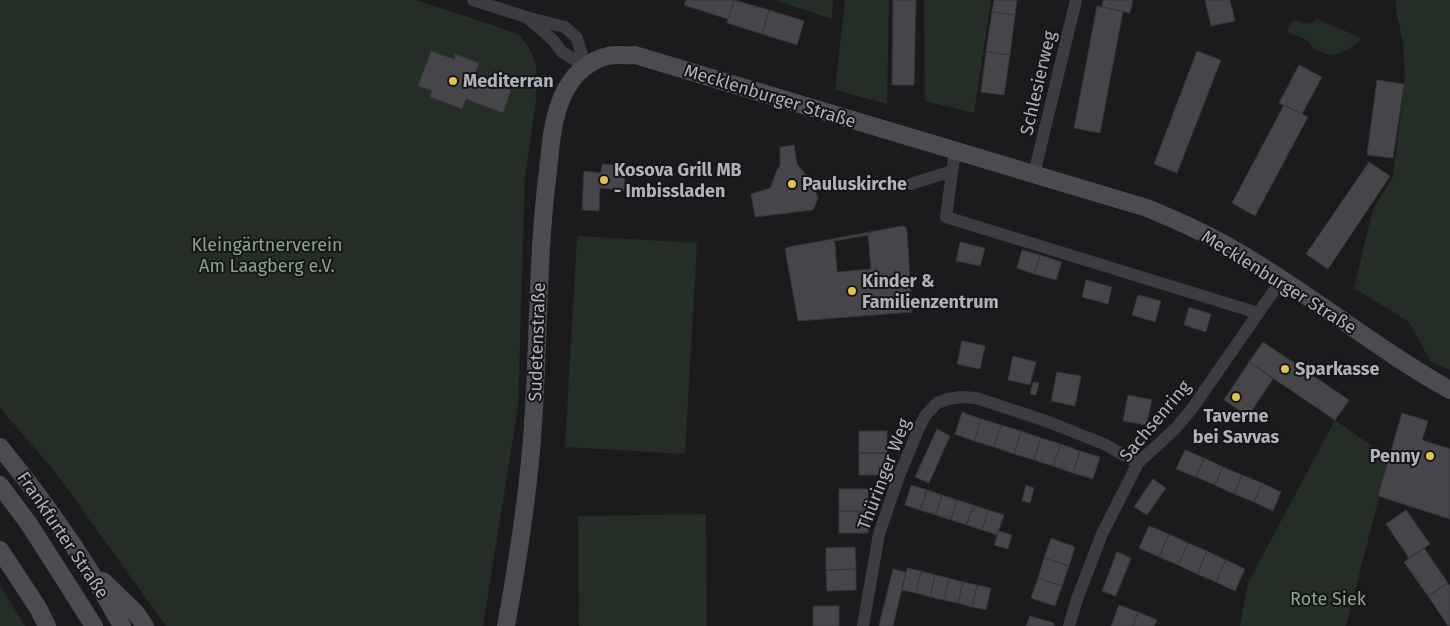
<svg xmlns="http://www.w3.org/2000/svg" width="1450" height="626" viewBox="0 0 1450 626" font-family="'Fira Sans',sans-serif">
  <style>
    .green { fill: #252d27 }
    .building { fill: #46464a; stroke: #363539 }
    .lines { fill: none; stroke-linecap: round; stroke-linejoin: round }
    .street { stroke: #3c3d42; stroke-width: 12 }
    .secondary { stroke: #4b4b52; stroke-width: 18 }
    .poi-dot { fill: #e2c34e; stroke: #161618; stroke-width: 2 }
    .labels { text-anchor: middle; stroke-width: 4; stroke-linejoin: round; paint-order: stroke }
    .poi-label { font-size: 18px; font-weight: bold; fill: #afb1bb; stroke: #161618; text-anchor: start }
    .street-label { font-size: 18px; fill: #afb1bb; stroke: #161618 }
    .park-label { font-size: 18px; fill: #88a48d; stroke: #161618 }
  </style>
  <rect width="100%" height="100%" fill="#1b1b1d"/>
  <!-- green -->
  <path class="green" d="M 0,0 L 415,0 L 490,24 L 519,35 L 529,47 L 536,65 L 537,78 L 536,101 L 525,178 L 518,407 L 483,626 L 166,626 L 56,473 L 0,408 Z
    M 774,0 L 833,0 L 832,19 Z
    M 845,0 L 889,0 L 887,104 L 835,90 Z
    M 924,0 L 991,0 L 974,113 L 925,101 Z
    M 1396,0 L 1450,0 L 1450,370 L 1431,362 L 1409,322 L 1354,288 L 1373,209 L 1393,177 L 1405,79 L 1403,42 L 1396,11 Z
    M 1317,19 L 1362,38 C 1350,51 1332,61 1315,49 C 1312,47 1310,43 1307,40 C 1302,37 1294,35 1288,33 C 1288,27 1289,23 1294,20 C 1305,23 1308,26 1317,19 Z
    M 577,236 L 697,243 L 685,454 L 565,447 Z
    M 1335,420 L 1389,458 L 1346,626 L 1240,626 L 1248,583 Z
    M 706,514 L 707,626 L 579,626 L 578,516 Z
    M 0,585 L 25,626 L 0,626 Z"/>
  <!-- building -->
  <path class="building" d="M 686,0 L 734,0 L 728,19 L 684,5 Z
    M 734,0 L 769,10 L 762,34 L 727,23 Z
    M 893,0 L 916,0 L 914,85 L 892,85 Z
    M 994,0 L 1017,0 L 1015,15 L 992,12 Z
    M 1103,0 L 1133,0 L 1130,13 L 1102,7 Z
    M 1205,0 L 1230,0 L 1235,21 L 1211,26 Z
    M 1097,6 L 1123,11 L 1100,133 L 1074,128 Z
    M 769,10 L 804,21 L 797,45 L 762,34 Z
    M 992,12 L 1015,15 L 1010,55 L 986,52 Z
    M 431,51 L 454,59 L 455,54 L 479,63 L 474,77 L 511,90 L 503,113 L 466,99 L 462,109 L 430,97 L 432,91 L 418,86 Z
    M 1197,51 L 1221,60 L 1177,173 L 1154,164 Z
    M 986,52 L 1010,55 L 1004,95 L 981,92 Z
    M 1299,65 L 1322,77 L 1302,114 L 1279,103 Z
    M 1377,80 L 1404,84 L 1393,158 L 1367,155 Z
    M 1284,105 L 1308,117 L 1255,216 L 1232,203 Z
    M 794,145 L 797,164 L 810,180 L 818,198 L 813,210 L 755,217 L 751,194 L 770,188 L 777,170 L 780,166 L 780,147 Z
    M 1369,162 L 1390,176 L 1328,269 L 1306,254 Z
    M 602,164 L 626,166 L 624,190 L 600,188 L 599,211 L 582,210 L 584,171 L 601,173 Z
    M 902,226 L 906,227 L 907,231 L 912,312 L 798,321 L 785,249 L 788,247 L 832,239 L 835,243 L 837,272 L 871,269 L 868,235 L 870,232 Z
    M 870,232 L 868,235 L 834,241 L 832,239 Z
    M 960,242 L 985,248 L 980,266 L 956,261 Z
    M 1022,250 L 1040,255 L 1034,274 L 1017,268 Z
    M 1040,255 L 1062,262 L 1056,280 L 1034,274 Z
    M 1086,280 L 1112,287 L 1108,304 L 1082,297 Z
    M 1138,295 L 1161,301 L 1155,322 L 1132,315 Z
    M 1189,307 L 1211,314 L 1206,332 L 1184,325 Z
    M 962,341 L 985,346 L 980,369 L 957,364 Z
    M 1263,342 L 1349,400 L 1335,420 L 1249,362 Z
    M 1013,356 L 1036,362 L 1030,385 L 1008,380 Z
    M 1249,362 L 1273,379 L 1248,416 L 1224,400 Z
    M 1057,372 L 1081,376 L 1075,406 L 1051,401 Z
    M 1033,382 L 1039,383 L 1036,395 L 1030,394 Z
    M 1128,395 L 1152,400 L 1146,425 L 1123,421 Z
    M 962,412 L 981,419 L 974,441 L 955,434 Z
    M 1402,413 L 1428,421 L 1422,440 L 1450,449 L 1450,519 L 1378,496 Z
    M 981,419 L 1001,425 L 994,447 L 974,441 Z
    M 1001,425 L 1021,431 L 1014,454 L 994,447 Z
    M 937,429 L 950,436 L 929,483 L 915,477 Z
    M 859,431 L 887,431 L 887,453 L 859,453 Z
    M 1021,431 L 1041,438 L 1034,460 L 1014,454 Z
    M 1041,438 L 1061,444 L 1053,466 L 1034,460 Z
    M 1061,444 L 1080,451 L 1073,473 L 1053,466 Z
    M 1185,450 L 1204,458 L 1196,477 L 1176,469 Z
    M 1080,451 L 1100,457 L 1093,479 L 1073,473 Z
    M 859,453 L 887,453 L 887,475 L 859,475 Z
    M 1204,458 L 1223,467 L 1215,485 L 1196,477 Z
    M 1223,467 L 1242,475 L 1234,494 L 1215,485 Z
    M 1242,475 L 1262,483 L 1254,502 L 1234,494 Z
    M 1153,479 L 1166,488 L 1147,515 L 1134,507 Z
    M 1262,483 L 1281,492 L 1273,511 L 1254,502 Z
    M 911,485 L 927,490 L 920,510 L 905,505 Z
    M 1026,485 L 1034,488 L 1030,503 L 1022,501 Z
    M 839,489 L 868,489 L 868,511 L 839,511 Z
    M 927,490 L 942,495 L 936,515 L 920,510 Z
    M 942,495 L 957,500 L 951,520 L 936,515 Z
    M 957,500 L 973,505 L 967,525 L 951,520 Z
    M 973,505 L 988,510 L 982,530 L 967,525 Z
    M 988,510 L 1004,515 L 997,535 L 982,530 Z
    M 1406,510 L 1430,544 L 1409,558 L 1386,524 Z
    M 839,511 L 868,511 L 868,533 L 839,533 Z
    M 1149,526 L 1169,534 L 1159,557 L 1139,548 Z
    M 999,531 L 1012,535 L 1008,549 L 994,545 Z
    M 1169,534 L 1188,543 L 1178,565 L 1159,557 Z
    M 1051,538 L 1075,547 L 1069,566 L 1044,558 Z
    M 1188,543 L 1207,551 L 1197,574 L 1178,565 Z
    M 855,547 L 856,569 L 826,570 L 826,548 Z
    M 1424,548 L 1448,583 L 1428,596 L 1404,562 Z
    M 1207,551 L 1226,560 L 1216,582 L 1197,574 Z
    M 1117,552 L 1131,558 L 1116,596 L 1102,591 Z
    M 1044,558 L 1069,566 L 1062,586 L 1038,578 Z
    M 1226,560 L 1245,569 L 1235,591 L 1216,582 Z
    M 907,568 L 921,571 L 916,593 L 902,590 Z
    M 856,569 L 856,590 L 827,591 L 826,570 Z
    M 893,569 L 906,572 L 893,626 L 879,626 Z
    M 921,571 L 935,575 L 930,597 L 916,593 Z
    M 935,575 L 949,578 L 944,600 L 930,597 Z
    M 949,578 L 963,582 L 958,603 L 944,600 Z
    M 1038,578 L 1062,586 L 1055,606 L 1031,598 Z
    M 963,582 L 977,585 L 972,607 L 958,603 Z
    M 1448,583 L 1450,586 L 1450,626 L 1448,626 L 1428,596 Z
    M 977,585 L 991,588 L 986,610 L 972,607 Z
    M 1119,605 L 1138,612 L 1133,626 L 1111,626 Z
    M 813,606 L 839,606 L 839,626 L 813,626 Z
    M 1138,612 L 1157,620 L 1154,626 L 1133,626 Z
    M 1030,616 L 1054,623 L 1054,626 L 1026,626 Z"/>
  <g class="lines">
    <!-- street -->
    <path class="street" d="M 473,0 L 526,17 L 565,27 L 577,38 L 585,66
      M 530,20 L 553,40 L 562,52 L 585,66
      M 955,151 L 946,217 L 1258,313
      M 1034,174 L 1076,0
      M 911,184 L 952,171
      M 863,626 L 879,534 L 899,476 L 919,428 L 925,416 L 937,403 L 948,399 L 961,397 L 976,398 L 1046,421 L 1104,444 L 1138,463
      M 1069,626 L 1077,599 L 1102,534 L 1138,463 L 1175,429 L 1191,410 L 1282,279"/>
    <!-- secondary -->
    <path class="secondary" d="M 0,447 C 45,502 88,563 122,626
      M 0,485 L 29,524 L 94,626
      M 0,550 L 38,608 L 47,626
      M 103,581 L 136,613 L 145,626
      M 506,626 C 518,560 529,490 533,424 C 539,339 537,255 548,171 C 551,141 553,105 572,80 C 580,69 594,59 608,56 C 617,54 627,56 635,55 L 1147,208 C 1176,220 1206,233 1233,249 C 1308,292 1375,348 1450,390"/>
  </g>
  <!-- markers -->
  <g class="poi-dot">
    <circle cx="453" cy="81" r="5"/>
    <circle cx="604" cy="180" r="5"/>
    <circle cx="792" cy="184" r="5"/>
    <circle cx="852" cy="291" r="5"/>
    <circle cx="1285" cy="369" r="5"/>
    <circle cx="1236" cy="397" r="5"/>
    <circle cx="1430" cy="456" r="5"/>
  </g>
  <g class="labels">
    <!-- poi labels -->
    <g class="poi-label">
      <text x="463" y="87">Mediterran</text>
      <text x="614" y="176">Kosova Grill MB<tspan x="614" dy="21">- Imbissladen</tspan></text>
      <text x="802" y="190">Pauluskirche</text>
      <text x="862" y="287">Kinder &amp;<tspan x="862" dy="21">Familienzentrum</tspan></text>
      <text x="1295" y="375">Sparkasse</text>
      <text x="1236" y="422" text-anchor="middle">Taverne<tspan x="1236" dy="21">bei Savvas</tspan></text>
      <text x="1420" y="462" text-anchor="end">Penny</text>
    </g>
    <!-- street labels -->
    <g class="street-label">
      <text transform="translate(1038 83) rotate(-77)" y="6">Schlesierweg</text>
      <text transform="translate(770 96) rotate(17)" y="6">Mecklenburger Straße</text>
      <text transform="translate(1279 282) rotate(32)" y="6">Mecklenburger Straße</text>
      <text transform="translate(537 342) rotate(-88)" y="6">Sudetenstraße</text>
      <text transform="translate(1155 421) rotate(-50)" y="6">Sachsenring</text>
      <text transform="translate(884 474) rotate(-69)" y="6">Thüringer Weg</text>
      <text transform="translate(63 535) rotate(56)" y="6">Frankfurter Straße</text>
    </g>
    <!-- park labels -->
    <g class="park-label">
      <text x="267" y="251">Kleingärtnerverein<tspan x="267" dy="21">Am Laagberg e.V.</tspan></text>
      <text x="1328" y="605">Rote Siek</text>
    </g>
  </g>
</svg>
